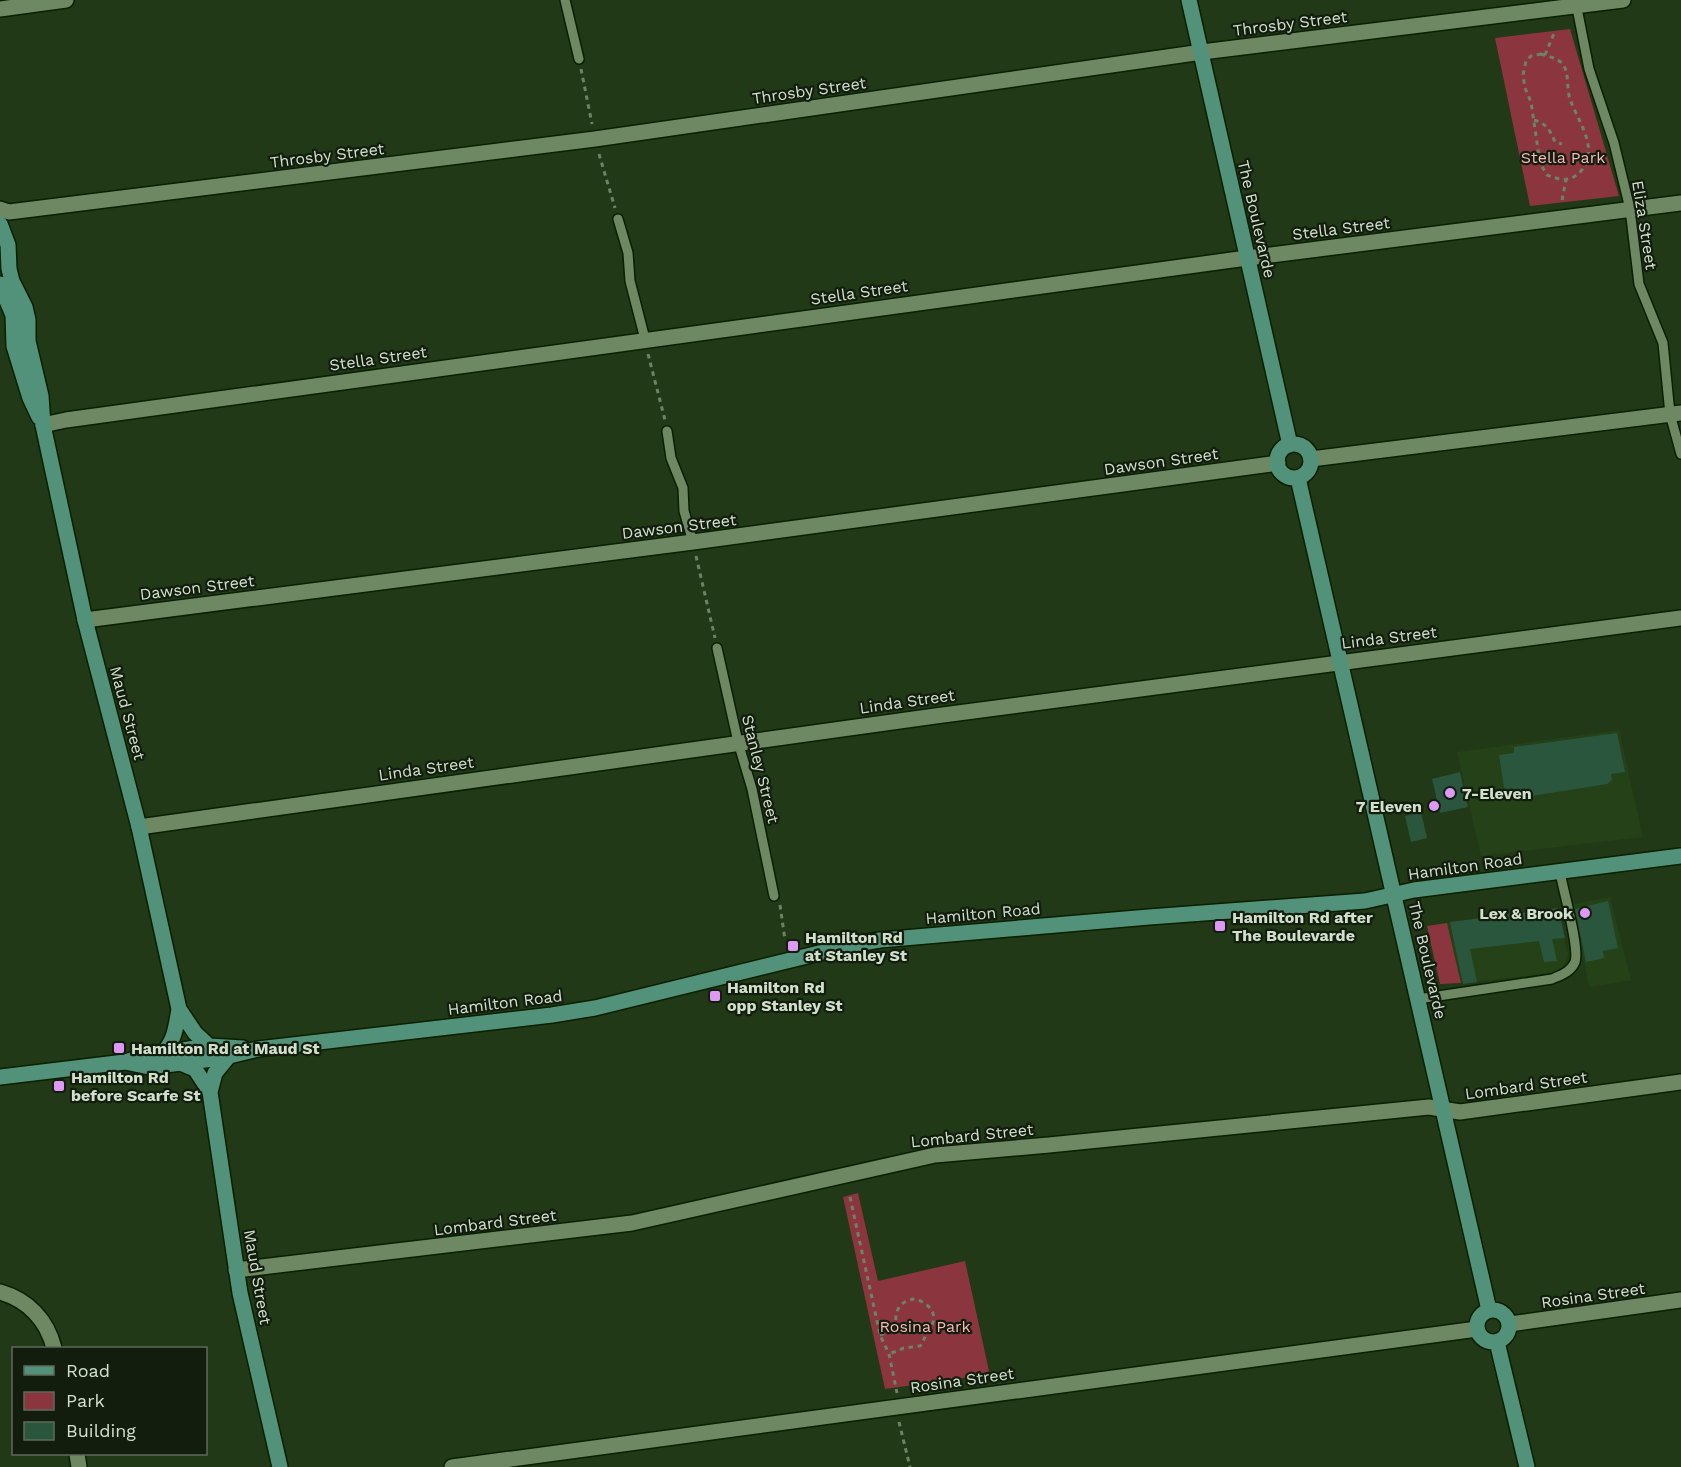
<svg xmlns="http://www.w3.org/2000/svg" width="1681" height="1467" viewBox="0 0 1681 1467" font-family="'Work Sans',sans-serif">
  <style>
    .built { fill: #244118 }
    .green { fill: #8b363e }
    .building { fill: #2b563e }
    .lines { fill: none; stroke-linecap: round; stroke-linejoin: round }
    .lane-casing { stroke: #092001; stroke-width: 12 }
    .street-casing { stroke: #092001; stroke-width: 18 }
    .secondary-casing { stroke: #092001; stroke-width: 18 }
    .path { stroke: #6e8267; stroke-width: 3; stroke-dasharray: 4.5 4.5; stroke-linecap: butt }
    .lane { stroke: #6d8863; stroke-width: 9 }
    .street { stroke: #6d8863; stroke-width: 15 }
    .secondary { stroke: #53927a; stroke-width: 15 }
    .poi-dot { fill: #dd99f4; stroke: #121d0e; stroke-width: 2 }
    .labels { text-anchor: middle; stroke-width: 4.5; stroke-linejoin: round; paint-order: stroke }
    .street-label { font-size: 16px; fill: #d1e0cc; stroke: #121d0e }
    .park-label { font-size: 16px; fill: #fab7b9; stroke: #121d0e }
    .poi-label { font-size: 16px; font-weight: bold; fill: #d1e0cc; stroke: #121d0e; text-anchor: start }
  </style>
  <rect width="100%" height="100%" fill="#213917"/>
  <!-- built -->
  <path class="built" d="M 1619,730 L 1643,837 L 1481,856 L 1457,752 Z
    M 1610,897 L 1631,980 L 1589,987 L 1573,904 Z
    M 1556,909 L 1568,954 L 1565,964 L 1561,970 L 1553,973 L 1461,983 L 1447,923 Z"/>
  <!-- green -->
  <path class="green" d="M 1570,29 L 1619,196 L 1530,206 L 1495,38 Z
    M 1447,923 L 1461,983 L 1440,984 L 1427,926 Z
    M 858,1193 L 878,1281 L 965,1261 L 989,1371 L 978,1376 L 885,1389 L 843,1197 Z"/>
  <!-- building -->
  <path class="building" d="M 1617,733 L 1625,772 L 1611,774 L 1612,780 L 1607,784 L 1506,800 L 1499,755 L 1514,753 L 1514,747 Z
    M 1460,772 L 1468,807 L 1440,813 L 1432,779 Z
    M 1421,812 L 1427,838 L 1411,842 L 1405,816 Z
    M 1608,901 L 1618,948 L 1603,951 L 1604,958 L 1586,962 L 1575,909 Z
    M 1558,908 L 1565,938 L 1552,939 L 1557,961 L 1544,962 L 1539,941 L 1470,949 L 1477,982 L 1463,984 L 1450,922 Z"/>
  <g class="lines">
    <!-- lane casing -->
    <g class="lane-casing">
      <path id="lane" d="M 565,0 L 579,59
        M 1576,3 L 1589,69 L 1614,143 L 1630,209 L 1639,284 L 1663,343 L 1670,414 L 1681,454
        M 618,219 L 628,253 L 630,281 L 645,339
        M 667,431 L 671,458 L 683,488 L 684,511 L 693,542
        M 717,648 L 738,742 L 752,789 L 774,896
        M 1418,999 L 1552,979 C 1561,975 1571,972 1575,962 C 1580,948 1563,890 1560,872"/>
    </g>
    <!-- street casing -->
    <g class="street-casing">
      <path id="street" d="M 0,9 L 66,0
        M 0,209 L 9,212 L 595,139 L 1202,52 L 1623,0
        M 43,425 L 66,420 L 1232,260 L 1681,203
        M 1311,459 L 1681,413
        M 85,620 L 693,542 L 1278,463
        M 139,827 C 653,754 1166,683 1681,618
        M 236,1270 L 632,1223 L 935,1155 L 1049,1145 L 1429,1107 L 1460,1112 L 1681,1082
        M 0,1292 C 28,1300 47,1320 54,1348
        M 1510,1324 L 1681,1300
        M 77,1454 L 79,1467
        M 452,1467 L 1477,1329"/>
    </g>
    <!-- secondary casing -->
    <g class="secondary-casing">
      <path id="secondary" d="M 1189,0 L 1290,445
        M 0,224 L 8,245 L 9,269 L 12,281 L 25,307 L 28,320 L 28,341 L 41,396 L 43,425 L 85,620 L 139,827 L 179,1009 L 195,1033 L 209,1046
        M 0,284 L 13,315 L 14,346 L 30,398 L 39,417
        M1277 461a17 17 0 1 1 34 0a17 17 0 1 1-34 0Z
        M 1298,478 L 1489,1310
        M 163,1053 C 175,1040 176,1026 179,1009
        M 125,1062 L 149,1067 L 221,1058 L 258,1049 L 552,1015 L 595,1008 L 856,944 L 880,940 L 1149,917 L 1365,901 L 1414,890 L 1681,856
        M 183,1064 L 195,1069 L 210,1092 L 240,1293 L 280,1467
        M 0,1077 L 125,1062 L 148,1055 L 209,1046 L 243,1048
        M 210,1092 L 215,1073 L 229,1056
        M1477 1326a16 16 0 1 1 32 0a16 16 0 1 1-32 0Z
        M 1497,1342 L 1527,1467"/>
    </g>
    <!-- path -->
    <path class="path" d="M 1541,54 C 1548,56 1556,58 1562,63 C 1570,73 1566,87 1570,99 C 1578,122 1600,148 1581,171 C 1570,183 1560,180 1547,175 L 1540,163 L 1531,102 L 1525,88 L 1523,75 L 1526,61 L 1531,56 Z
      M 1545,55 L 1555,31
      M 581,69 L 592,124
      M 1534,120 C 1546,123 1550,130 1555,142 L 1562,144
      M 599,154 L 615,208
      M 1562,200 L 1566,180
      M 648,354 L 665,420
      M 696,556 L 715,638
      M 780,905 L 785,940
      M 850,1197 L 880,1335 L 889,1354 L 897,1393
      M 897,1329 C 911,1323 915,1318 927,1331
      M 880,1335 L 897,1329 C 893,1314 898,1300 916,1299 C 927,1303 938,1312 932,1325 C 931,1328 928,1330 927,1333 C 924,1338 924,1341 920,1346 L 904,1348 L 889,1354
      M 899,1422 L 910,1467"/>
    <!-- lane -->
    <use href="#lane" class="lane"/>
    <!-- street -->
    <use href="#street" class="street"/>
    <!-- secondary -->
    <use href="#secondary" class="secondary"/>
  </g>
  <!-- markers -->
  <g class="poi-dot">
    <circle cx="1450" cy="793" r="6"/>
    <circle cx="1434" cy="806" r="6"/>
    <circle cx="1585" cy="913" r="6"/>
    <rect x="1214" y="920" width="12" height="12" rx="3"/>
    <rect x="787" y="940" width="12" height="12" rx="3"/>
    <rect x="709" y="990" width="12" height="12" rx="3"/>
    <rect x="113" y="1042" width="12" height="12" rx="3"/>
    <rect x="53" y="1080" width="12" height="12" rx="3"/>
  </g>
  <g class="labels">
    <!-- street labels -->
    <g class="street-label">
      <text transform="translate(1290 23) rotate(-7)" y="6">Throsby Street</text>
      <text transform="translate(809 90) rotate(-8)" y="6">Throsby Street</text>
      <text transform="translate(327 155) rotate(-7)" y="6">Throsby Street</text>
      <text transform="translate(1257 219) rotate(77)" y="6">The Boulevarde</text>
      <text transform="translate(1645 225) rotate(81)" y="6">Eliza Street</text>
      <text transform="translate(1341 228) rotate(-7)" y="6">Stella Street</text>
      <text transform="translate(859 292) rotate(-8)" y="6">Stella Street</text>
      <text transform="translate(378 358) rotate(-8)" y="6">Stella Street</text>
      <text transform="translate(1161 461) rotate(-8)" y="6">Dawson Street</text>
      <text transform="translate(679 526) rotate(-7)" y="6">Dawson Street</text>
      <text transform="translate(197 587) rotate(-7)" y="6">Dawson Street</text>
      <text transform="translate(1389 637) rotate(-7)" y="6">Linda Street</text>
      <text transform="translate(907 701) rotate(-8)" y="6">Linda Street</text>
      <text transform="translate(128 713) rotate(75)" y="6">Maud Street</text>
      <text transform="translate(426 768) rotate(-8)" y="6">Linda Street</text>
      <text transform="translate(761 769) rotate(76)" y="6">Stanley Street</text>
      <text transform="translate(1465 866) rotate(-8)" y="6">Hamilton Road</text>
      <text transform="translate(983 913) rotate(-5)" y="6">Hamilton Road</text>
      <text transform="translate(1428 960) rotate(77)" y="6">The Boulevarde</text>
      <text transform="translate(505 1002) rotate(-7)" y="6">Hamilton Road</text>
      <text transform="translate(1526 1085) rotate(-8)" y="6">Lombard Street</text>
      <text transform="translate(972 1135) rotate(-6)" y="6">Lombard Street</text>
      <text transform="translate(495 1222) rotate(-7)" y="6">Lombard Street</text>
      <text transform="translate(258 1277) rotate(80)" y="6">Maud Street</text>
      <text transform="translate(1593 1295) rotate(-8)" y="6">Rosina Street</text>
      <text transform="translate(962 1380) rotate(-8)" y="6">Rosina Street</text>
    </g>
    <!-- park labels -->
    <g class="park-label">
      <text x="1563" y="163">Stella Park</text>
      <text x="925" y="1332">Rosina Park</text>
    </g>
    <!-- poi labels -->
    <g class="poi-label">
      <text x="1462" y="799">7-Eleven</text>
      <text x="1422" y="812" text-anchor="end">7 Eleven</text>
      <text x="1573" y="919" text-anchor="end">Lex &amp; Brook</text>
      <text x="1232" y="923">Hamilton Rd after<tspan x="1232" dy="18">The Boulevarde</tspan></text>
      <text x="805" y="943">Hamilton Rd<tspan x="805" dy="18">at Stanley St</tspan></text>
      <text x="727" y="993">Hamilton Rd<tspan x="727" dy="18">opp Stanley St</tspan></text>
      <text x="131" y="1054">Hamilton Rd at Maud St</text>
      <text x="71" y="1083">Hamilton Rd<tspan x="71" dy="18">before Scarfe St</tspan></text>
    </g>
  </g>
  <!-- legend -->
  <rect x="12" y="1347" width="195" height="108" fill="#121d0e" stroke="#5e6b5a" stroke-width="1.5"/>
  <rect x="24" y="1366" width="30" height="9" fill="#53927a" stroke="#5e6b5a" stroke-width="1.5"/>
  <text x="66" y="1377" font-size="18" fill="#d1e0cc">Road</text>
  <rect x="24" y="1392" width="30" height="18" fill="#8b363e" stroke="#5e6b5a" stroke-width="1.5"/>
  <text x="66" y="1407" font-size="18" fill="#d1e0cc">Park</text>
  <rect x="24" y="1422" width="30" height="18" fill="#2b563e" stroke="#5e6b5a" stroke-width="1.5"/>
  <text x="66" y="1437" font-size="18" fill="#d1e0cc">Building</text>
</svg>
